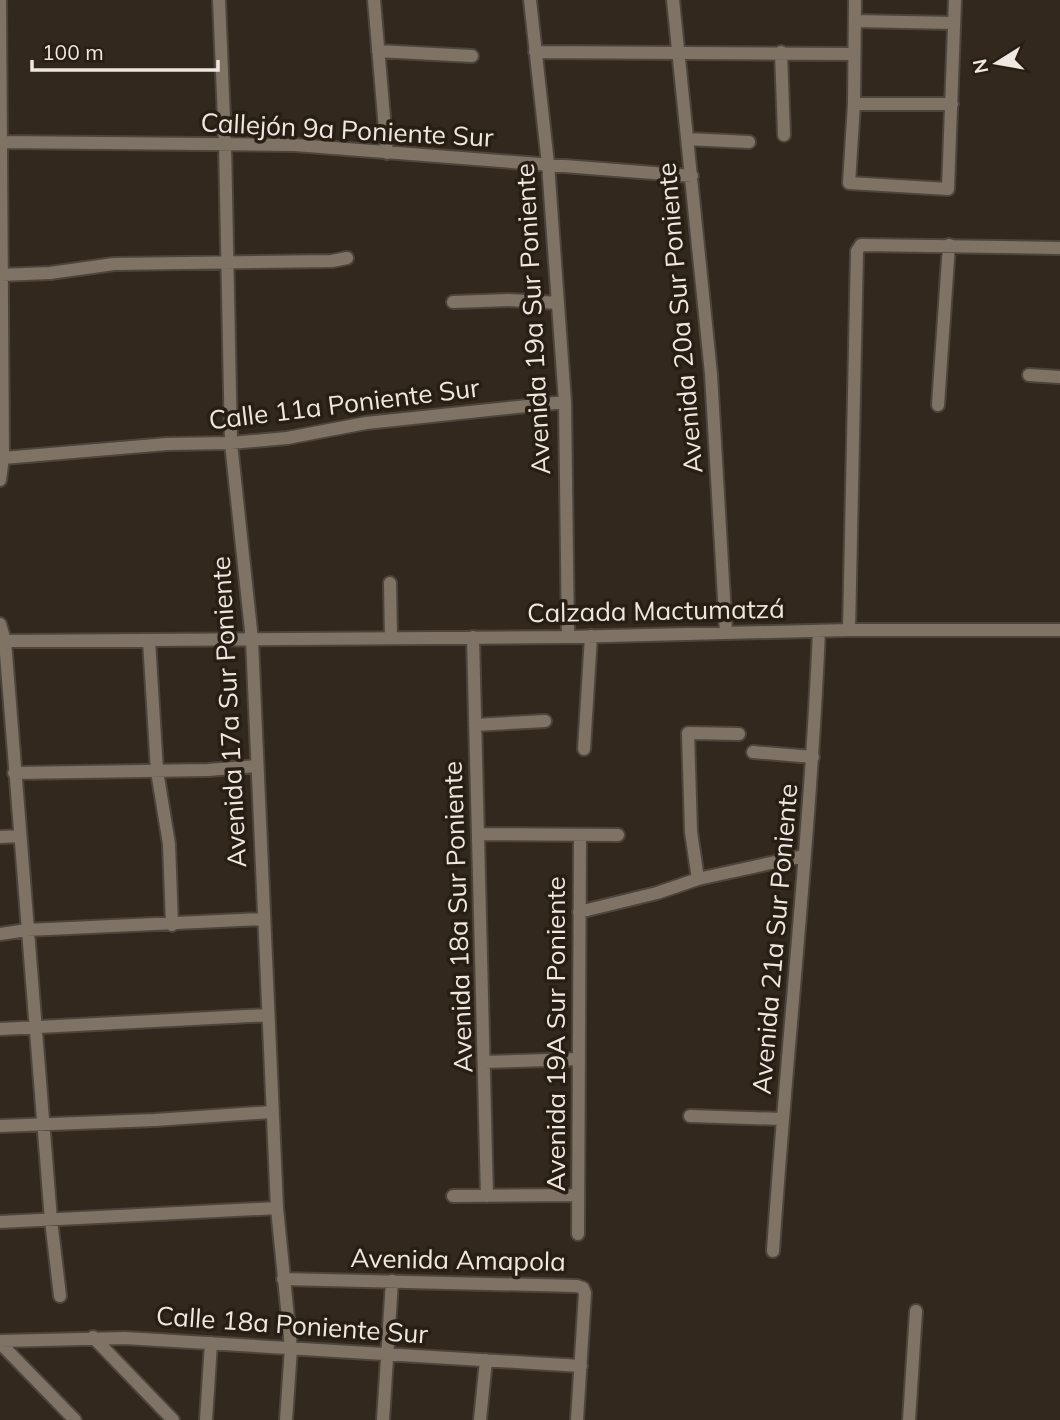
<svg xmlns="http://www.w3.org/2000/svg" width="1060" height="1420" viewBox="0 0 1060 1420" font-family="Mulish,sans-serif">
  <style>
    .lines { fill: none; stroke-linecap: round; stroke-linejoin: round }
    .minor-casing { stroke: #4d453b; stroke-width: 16 }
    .minor { stroke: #7f7366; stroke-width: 12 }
    .labels { text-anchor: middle; stroke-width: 7; stroke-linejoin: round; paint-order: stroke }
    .street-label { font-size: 26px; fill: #efe8e1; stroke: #281e14 }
  </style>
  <rect width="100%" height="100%" fill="#32281d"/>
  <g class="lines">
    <!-- minor casing -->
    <g class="minor-casing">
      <path id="minor" d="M 219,0 L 225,144 L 231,443 L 252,640 L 277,1208 L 291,1348 L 286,1420
        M 374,0 L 387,153
        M 530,0 L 548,164 L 565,402 L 568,637
        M 673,0 L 711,374 L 726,633
        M 855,0 L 854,104 L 849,183 L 948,189 L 955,0
        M 855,21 L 954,23
        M 378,51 L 472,56
        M 535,52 L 853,54
        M 781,52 L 784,135
        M 854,104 L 952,104
        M 687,139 L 749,142
        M 0,142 L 295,145 L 692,176
        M 0,275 L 50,273 L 114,264 L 332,261 L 347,258
        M 453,302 L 509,300 L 558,303
        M 1029,375 L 1060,377
        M 938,405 L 949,245
        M 3,458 L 167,444 L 231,443 L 287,438 L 366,423 L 565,402
        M 0,480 L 3,458 L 0,0
        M 390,583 L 391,638
        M 0,624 L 5,641 L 51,1220 L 60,1296
        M 849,630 L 857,251 L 861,245 L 1060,248
        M 473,637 L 487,1196
        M 149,640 L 157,771 L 169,844 L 172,925
        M 0,641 L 568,637 L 849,630 L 1060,630
        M 475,725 L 545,721
        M 584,749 L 591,636
        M 753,752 L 813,757
        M 14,773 L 208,770 L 257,766
        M 478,834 L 618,835
        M 0,837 L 20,836
        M 698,879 L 691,832 L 688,733 L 739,734
        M 579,912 L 657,893 L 698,879 L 803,856
        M 0,934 L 27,930 L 263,919
        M 0,1029 L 268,1015
        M 484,1062 L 579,1059
        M 690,1116 L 782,1119
        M 0,1126 L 155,1120 L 272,1112
        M 453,1196 L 578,1195
        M 0,1222 L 277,1208
        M 578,1234 L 580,835
        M 773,1251 C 787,1044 810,838 819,631
        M 283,1279 L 577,1286 L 583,1288 L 585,1293 L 577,1420
        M 93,1337 L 173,1420
        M 0,1341 L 125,1338 L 581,1366
        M 0,1343 L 75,1420
        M 206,1420 L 211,1343
        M 383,1420 L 392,1281
        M 480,1420 L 486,1360
        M 909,1420 L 916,1311"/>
    </g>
    <!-- minor -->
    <use href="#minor" class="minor"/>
  </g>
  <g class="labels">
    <!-- street labels -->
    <g class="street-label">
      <text transform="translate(347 130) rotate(3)" y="9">Callejón 9a Poniente Sur</text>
      <text transform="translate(680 318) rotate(-95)" y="9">Avenida 20a Sur Poniente</text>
      <text transform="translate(533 319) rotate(-93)" y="9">Avenida 19a Sur Poniente</text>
      <text transform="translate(344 404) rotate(-7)" y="9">Calle 11a Poniente Sur</text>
      <text transform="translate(656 611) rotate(-1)" y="9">Calzada Mactumatzá</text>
      <text transform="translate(229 712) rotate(-93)" y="9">Avenida 17a Sur Poniente</text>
      <text transform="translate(458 917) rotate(-92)" y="9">Avenida 18a Sur Poniente</text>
      <text transform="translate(775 939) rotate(-85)" y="9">Avenida 21a Sur Poniente</text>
      <text transform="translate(556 1034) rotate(-90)" y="9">Avenida 19A Sur Poniente</text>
      <text transform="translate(458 1260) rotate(1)" y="9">Avenida Amapola</text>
      <text transform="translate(292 1325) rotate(4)" y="9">Calle 18a Poniente Sur</text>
    </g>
  </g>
  <!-- north arrow -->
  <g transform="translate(997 63) rotate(259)" stroke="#281e14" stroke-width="5" paint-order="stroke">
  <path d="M0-5L12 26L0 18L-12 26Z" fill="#efe8e1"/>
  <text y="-10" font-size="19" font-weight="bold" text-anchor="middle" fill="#efe8e1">N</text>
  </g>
  <!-- scale -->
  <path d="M32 60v10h186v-10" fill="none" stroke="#efe8e1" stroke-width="3.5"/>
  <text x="42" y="60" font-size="21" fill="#efe8e1" stroke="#281e14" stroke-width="5" paint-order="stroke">100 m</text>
</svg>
